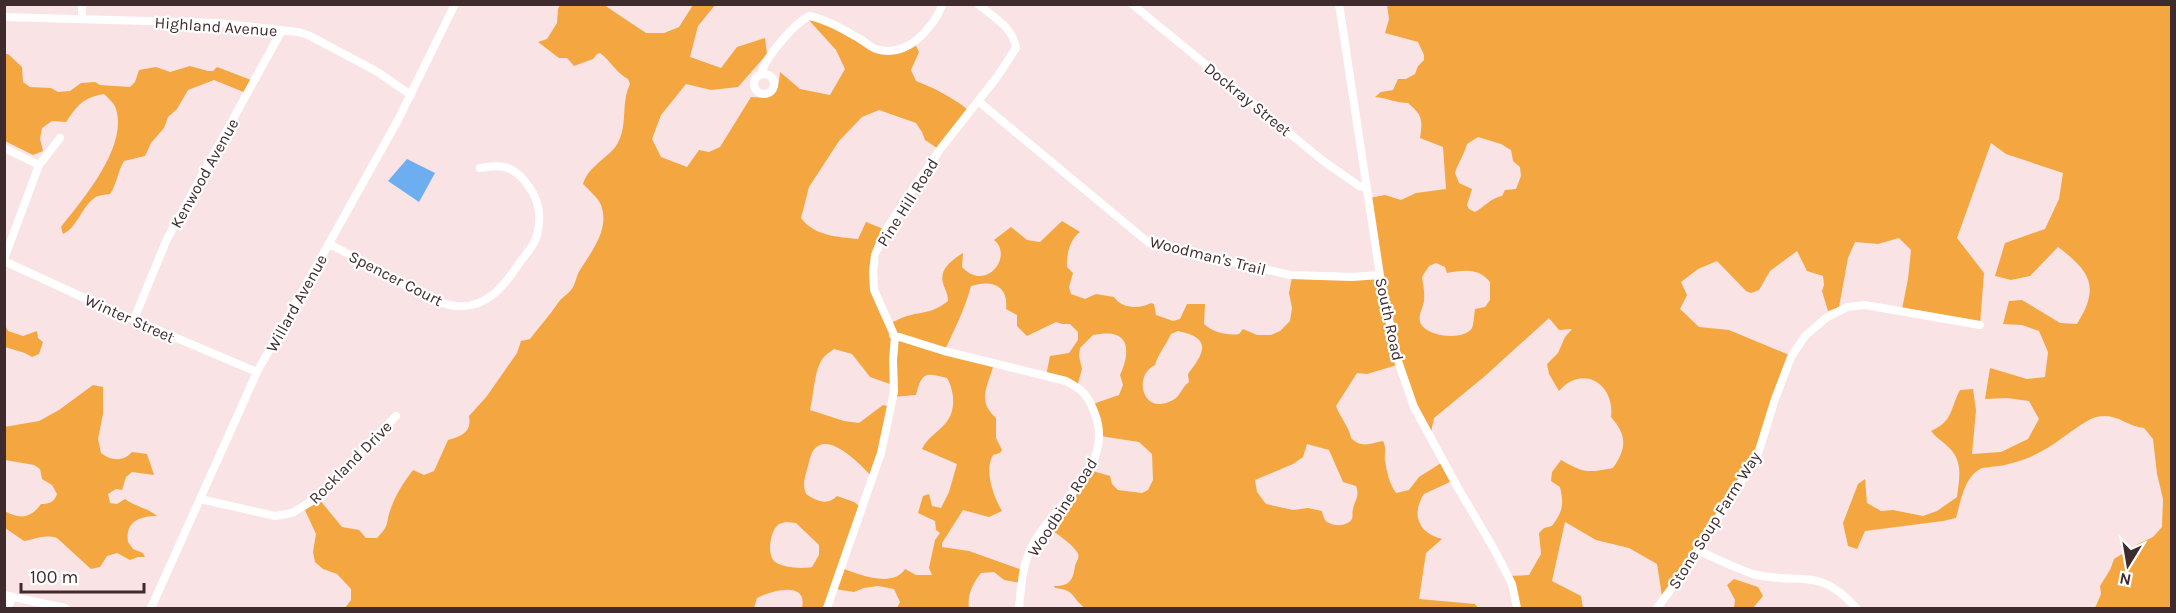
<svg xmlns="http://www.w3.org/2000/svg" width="2176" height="613" viewBox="0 0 2176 613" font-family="Karla,sans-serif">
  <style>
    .forest { fill: #f4a741; fill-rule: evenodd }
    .water { fill: #6daef0 }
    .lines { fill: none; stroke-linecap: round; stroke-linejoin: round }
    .minor { stroke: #fff; stroke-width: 8 }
    .labels { text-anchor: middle; stroke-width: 4.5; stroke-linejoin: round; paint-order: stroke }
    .street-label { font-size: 16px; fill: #3f2a2d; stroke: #fff }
  </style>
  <rect width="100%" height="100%" fill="#fae3e5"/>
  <!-- forest -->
  <path class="forest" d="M 560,5 L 604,5 L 646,33 L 664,33 L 679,27 L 693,5 L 715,5 L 698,26 L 690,57 L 721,68 L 737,47 L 765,38 L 767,54 L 738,87 L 711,90 L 686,84 L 661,115 L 652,139 L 661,157 L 687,167 L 699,150 L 709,152 L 720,147 L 751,97 C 776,99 778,95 780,72 L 800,89 L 830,95 L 845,69 L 836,50 L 807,18 L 818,19 L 875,50 L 915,44 L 919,52 L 911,70 L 916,81 C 934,88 954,98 968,110 L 940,150 L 925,140 L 922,132 L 916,123 L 879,110 L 862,117 L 839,141 L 809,187 L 801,218 C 814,236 838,237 858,239 L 866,222 L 886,230 L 873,280 L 888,324 C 894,322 900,318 907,316 C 924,311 931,314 948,301 C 948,293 945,290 943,283 C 939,269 952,260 963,253 L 962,267 C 986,293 1014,256 994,240 L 1011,227 L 1027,240 L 1040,242 L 1062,221 L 1080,232 C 1070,239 1066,255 1067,267 L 1073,273 L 1069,287 L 1071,294 L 1085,299 L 1096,294 L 1114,297 C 1122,309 1139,309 1151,303 L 1154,304 L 1156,315 L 1173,321 L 1180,319 L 1187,304 L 1205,304 L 1204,324 C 1212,332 1228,336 1239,334 L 1243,329 L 1257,335 L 1271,335 L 1280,331 L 1290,321 L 1292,308 L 1289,293 L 1292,277 L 1378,276 L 1369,198 L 1385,195 L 1401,200 L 1416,193 L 1446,189 L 1443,147 L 1420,138 C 1423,119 1422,115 1408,103 C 1396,103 1387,98 1375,97 L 1381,92 L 1393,90 L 1398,79 L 1406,79 L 1415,74 L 1418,66 L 1424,60 L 1424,55 L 1418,42 L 1385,33 L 1389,19 L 1387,5 L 2171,5 L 2171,608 L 2095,608 L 2101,594 L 2100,586 L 2110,570 L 2114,559 L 2138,544 L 2153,537 L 2162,527 L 2163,499 L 2157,474 L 2153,439 L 2144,428 C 2125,426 2117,412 2096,417 C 2082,421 2058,443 2042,451 C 2030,458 2012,464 1998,466 C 1993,467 1985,467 1980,469 C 1964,478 1961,501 1956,518 L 1943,521 L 1865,531 L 1857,549 L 1848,546 L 1843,523 L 1858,484 L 1865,479 L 1867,503 L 1881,511 L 1893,510 L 1923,516 L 1937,511 L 1957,497 C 1959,481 1963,464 1952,451 C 1946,443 1937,439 1931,431 C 1954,420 1949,411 1960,390 L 1973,389 L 1976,410 L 1972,454 L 2001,452 L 2028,439 L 2039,419 L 2029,401 L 2007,398 L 1985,399 L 1990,368 L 2027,379 L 2045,377 L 2048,352 L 2039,331 L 2022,325 L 2003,324 L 2009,301 L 2022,300 L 2060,323 L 2077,324 C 2100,287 2091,272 2058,247 L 2030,276 L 2011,280 L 1995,276 L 2005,243 L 2045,229 L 2059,199 L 2063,173 L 2006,154 L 1991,143 L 1957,238 L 1984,273 L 1980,324 L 1902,309 L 1908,279 L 1911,250 L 1899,238 L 1878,244 L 1855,242 L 1848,258 L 1839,307 L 1828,311 L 1822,291 L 1824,285 L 1823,276 L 1807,271 L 1797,251 L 1770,271 L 1759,290 L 1751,293 L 1746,291 L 1717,261 L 1698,269 L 1681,282 L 1687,295 L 1680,309 L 1699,327 L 1729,330 L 1794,357 L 1784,379 L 1752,473 L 1662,596 L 1657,564 L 1629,548 L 1596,540 L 1565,522 L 1552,581 L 1581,596 L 1583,608 L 1517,608 L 1508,576 L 1529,575 L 1541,554 L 1539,533 L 1544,528 L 1552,526 C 1563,511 1564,505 1560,487 L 1551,481 L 1552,472 L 1561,460 C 1583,473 1588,473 1613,468 C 1627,448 1627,435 1611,417 C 1615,383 1582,364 1559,391 L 1549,374 L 1547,364 L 1558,353 L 1565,337 L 1572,329 L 1559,330 L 1549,318 L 1485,376 L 1434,418 L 1430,437 L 1397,365 L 1367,374 L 1357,373 L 1336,406 C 1340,417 1350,429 1351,438 C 1362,449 1370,443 1383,441 C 1387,449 1384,453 1385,461 C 1387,472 1389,483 1396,493 L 1409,490 L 1419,477 L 1441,463 L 1452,481 L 1424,494 C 1411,514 1418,533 1442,539 L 1426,553 L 1419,599 L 1475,604 L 1478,608 L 1085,608 C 1071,598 1076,590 1055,588 L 1054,586 C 1069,586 1073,581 1075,566 C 1076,561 1081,557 1077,552 C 1070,542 1057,534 1047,527 L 1089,470 L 1110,476 L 1112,484 L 1118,490 L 1142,493 L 1148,490 L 1153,480 L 1152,454 L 1139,442 L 1100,436 L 1093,404 L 1119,395 L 1123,385 L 1120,375 C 1126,363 1133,338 1113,334 C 1107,333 1099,334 1093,335 L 1080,348 L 1079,356 L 1082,369 L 1077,387 L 1046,376 L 1050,356 L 1069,353 L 1078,340 L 1078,332 L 1070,324 L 1062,324 L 1056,322 L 1027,336 L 1017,326 L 1017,315 L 1006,309 C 1009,286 992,279 971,286 C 965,309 954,330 944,352 L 993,367 C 987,388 977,401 996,418 L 996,438 L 1002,450 L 1000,453 L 993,455 C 984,470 993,496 1002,511 L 989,517 L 963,510 L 942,543 L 942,547 L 969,551 L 1022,570 L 1021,583 L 1004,580 L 994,572 L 981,573 C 973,583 967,595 969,608 L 897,608 L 900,602 L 894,589 L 878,586 L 864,588 L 854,592 L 835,589 L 828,608 L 802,608 C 808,580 771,591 757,598 L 754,608 L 345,608 L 351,600 L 351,589 L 337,574 L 323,569 L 315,562 L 313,552 L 316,534 L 304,508 L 319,499 L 342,527 L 359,530 L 366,538 L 377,538 C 391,524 385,523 391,508 C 396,494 404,482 413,470 L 424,475 L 434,471 L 448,440 C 462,436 472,432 469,416 L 487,396 L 517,353 L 521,341 L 530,339 C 539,327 550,315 558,303 C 561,298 567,295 571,290 C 576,284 576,276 580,270 C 592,251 610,229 601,205 C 598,198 589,190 583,184 C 588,167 606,159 616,146 C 629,126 620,105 630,84 L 628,79 C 616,73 611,61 600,53 L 597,54 L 593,59 L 574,66 L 567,58 L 559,58 L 538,42 L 547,39 L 557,23 L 558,9 ZM 1478,137 L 1501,144 L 1511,150 L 1513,161 L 1520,167 L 1521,176 L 1516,189 L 1505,190 L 1502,196 C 1491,198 1484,207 1475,212 L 1469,209 L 1467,205 L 1472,189 L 1459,183 L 1455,173 C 1458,163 1464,155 1467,144 ZM 1436,263 L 1445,267 L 1447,273 C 1465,270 1478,268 1490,282 L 1490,300 L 1485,307 L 1475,309 C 1474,315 1474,323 1472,328 C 1464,341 1428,337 1421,324 C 1417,317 1423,308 1424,301 C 1425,293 1423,284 1422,277 L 1429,266 ZM 1178,331 C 1212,338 1205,352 1188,374 L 1189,382 C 1181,388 1180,397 1173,400 C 1143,417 1132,376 1155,365 C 1158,354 1166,345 1171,334 ZM 834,349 L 852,354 L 870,377 L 893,385 L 893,397 L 916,395 C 922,371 926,373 947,378 C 954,390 956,408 948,420 C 941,431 928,436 922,449 L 957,464 L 949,492 L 941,508 L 932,506 L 929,494 L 923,496 L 918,513 L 935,521 L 936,530 L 940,533 L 935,540 L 929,568 L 932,575 L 916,575 L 905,569 C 893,588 859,575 842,568 L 862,508 L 854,502 L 837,496 C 828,506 816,501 806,494 C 802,484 805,477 808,466 C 810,459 811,450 818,446 C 834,436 863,467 873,478 L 891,407 L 883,405 L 859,423 L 844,421 L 810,410 C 814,395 814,370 823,358 C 825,355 830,352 834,349 ZM 1307,444 L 1329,450 L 1343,482 L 1356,486 C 1360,497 1355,499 1353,509 C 1352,512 1353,515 1352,519 C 1347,527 1331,527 1325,520 C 1324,518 1322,513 1322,511 L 1308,508 L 1293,510 L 1266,504 L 1257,492 L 1255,480 L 1293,464 L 1303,457 ZM 787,522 L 796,523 L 819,545 L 819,555 L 812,567 C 802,569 782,568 774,561 C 767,554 770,531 778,525 C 778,524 785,522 787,522 Z
    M 4,54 L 8,54 L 22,67 L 23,82 L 30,87 L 51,88 L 58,92 L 70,91 L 81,83 L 95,82 L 100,85 L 130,87 L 135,82 L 139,70 L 156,67 L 170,72 L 190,66 L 208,71 L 213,71 L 217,67 L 251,80 L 246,93 L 214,80 L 188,90 L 177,109 L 168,117 L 164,128 L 151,143 L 145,156 L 124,161 C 117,173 117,184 110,194 C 106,195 99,195 96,197 C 82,205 78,227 63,234 L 61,227 C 83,199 128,147 116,109 C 115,104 108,98 104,94 C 82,98 78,105 66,122 L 52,121 L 42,128 L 40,139 L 43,151 L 33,155 L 5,141 Z
    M 5,325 L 8,331 L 23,336 L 37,331 L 38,338 L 43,342 L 39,354 L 32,357 L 25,353 L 5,347 Z
    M 93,385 L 103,387 L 103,414 L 98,439 L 101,453 C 111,461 123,462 132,452 L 147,454 L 154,475 L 132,472 L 126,477 L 122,490 L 116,489 L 108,494 L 110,503 L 117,504 L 125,499 C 136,507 148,508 157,516 C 139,516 125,522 128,542 L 133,549 L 143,553 L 145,557 L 138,557 L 130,560 L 117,553 L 107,556 L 100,567 L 91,569 L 57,538 C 44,534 36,539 24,541 L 5,528 L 5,511 C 20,520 31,518 41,504 C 50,504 54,502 57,494 L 52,485 L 42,479 L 40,469 L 34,465 L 5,460 L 4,427 L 39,421 L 59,410 Z
    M 1734,579 L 1758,587 L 1763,596 L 1753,608 L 1734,608 L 1735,600 L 1727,585 Z"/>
  <!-- water -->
  <path class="water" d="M 407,159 L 435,173 L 419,202 L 388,181 Z"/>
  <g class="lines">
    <!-- minor -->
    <path class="minor" d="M 1132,4 L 1322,160 L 1359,186 L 1367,188
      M 1339,4 L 1381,282 L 1398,361 L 1414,407 L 1458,488 L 1494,549 L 1512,584 L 1517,608
      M 4,17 L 218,23 L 298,32 L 308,35 L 376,71 L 411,95
      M 82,19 L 82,4
      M754 84a10 10 0 1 1 20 0a10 10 0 1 1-20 0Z
      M 761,75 C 764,58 794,24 809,16 C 828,20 844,30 860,39 C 865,42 870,47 876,49 C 907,59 932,29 943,4
      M 978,101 L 1149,243 L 1290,275 L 1352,277 L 1380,275
      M 4,148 L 39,165
      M 329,244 C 347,253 365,262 382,272 C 404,284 430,303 456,306 C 487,309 505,285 520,262 C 526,254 535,245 537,235 C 542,216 539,199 527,184 C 513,165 501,164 480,168
      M 4,259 L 39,165 L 60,138
      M 4,261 L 106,308 L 257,372
      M 134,319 L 167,239 L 282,30
      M 893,335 L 944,351 L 1066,381 C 1083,390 1088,395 1095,414 C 1116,469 1051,505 1030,550 C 1022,568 1021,589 1019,608
      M 200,499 L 275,516 L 292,513 L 317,498 L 396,416
      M 1697,550 C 1715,558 1734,568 1753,574 C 1800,586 1818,565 1856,608
      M 4,595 L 65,608
      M 8,608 L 12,597
      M 151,608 L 257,372 L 398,120 L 455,4
      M 827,608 L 881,453 L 894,392 L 893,360 L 895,337 L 874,290 L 873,272 L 875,255 L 885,231 L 909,195 L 941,148 L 997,77 L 1016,48 C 1013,27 993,17 978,4
      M 1657,608 L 1680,577 L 1757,457 L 1775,399 L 1791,357 L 1805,336 L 1826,318 L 1847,307 L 1865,305 L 1980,325"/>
  </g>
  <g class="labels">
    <!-- street labels -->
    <g class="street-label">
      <text transform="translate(216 26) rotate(4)" y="6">Highland Avenue</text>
      <text transform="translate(1248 99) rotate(39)" y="6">Dockray Street</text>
      <text transform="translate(204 173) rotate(-61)" y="6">Kenwood Avenue</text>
      <text transform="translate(907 202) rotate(-58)" y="6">Pine Hill Road</text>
      <text transform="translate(1208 255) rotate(14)" y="6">Woodman's Trail</text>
      <text transform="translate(396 278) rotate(27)" y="6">Spencer Court</text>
      <text transform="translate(296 303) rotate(-61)" y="6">Willard Avenue</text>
      <text transform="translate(130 318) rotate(24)" y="6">Winter Street</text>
      <text transform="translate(1390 319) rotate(78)" y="6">South Road</text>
      <text transform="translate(350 462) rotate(-45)" y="6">Rockland Drive</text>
      <text transform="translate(1062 507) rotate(-57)" y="6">Woodbine Road</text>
      <text transform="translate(1714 520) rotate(-58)" y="6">Stone Soup Farm Way</text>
    </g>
  </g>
  <!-- border -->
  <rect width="2176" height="613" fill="none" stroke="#3f2a2d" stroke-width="12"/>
  <!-- north arrow -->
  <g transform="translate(2128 565) rotate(191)" stroke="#ffffff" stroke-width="4.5" paint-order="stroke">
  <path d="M0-4.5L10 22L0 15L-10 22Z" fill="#3f2a2d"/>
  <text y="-9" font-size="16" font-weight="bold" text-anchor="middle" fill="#3f2a2d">N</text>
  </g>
  <!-- scale -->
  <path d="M21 583v9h123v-9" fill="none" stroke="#3f2a2d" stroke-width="3"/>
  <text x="30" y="583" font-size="18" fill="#3f2a2d" stroke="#ffffff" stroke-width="4.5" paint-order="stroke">100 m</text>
</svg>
